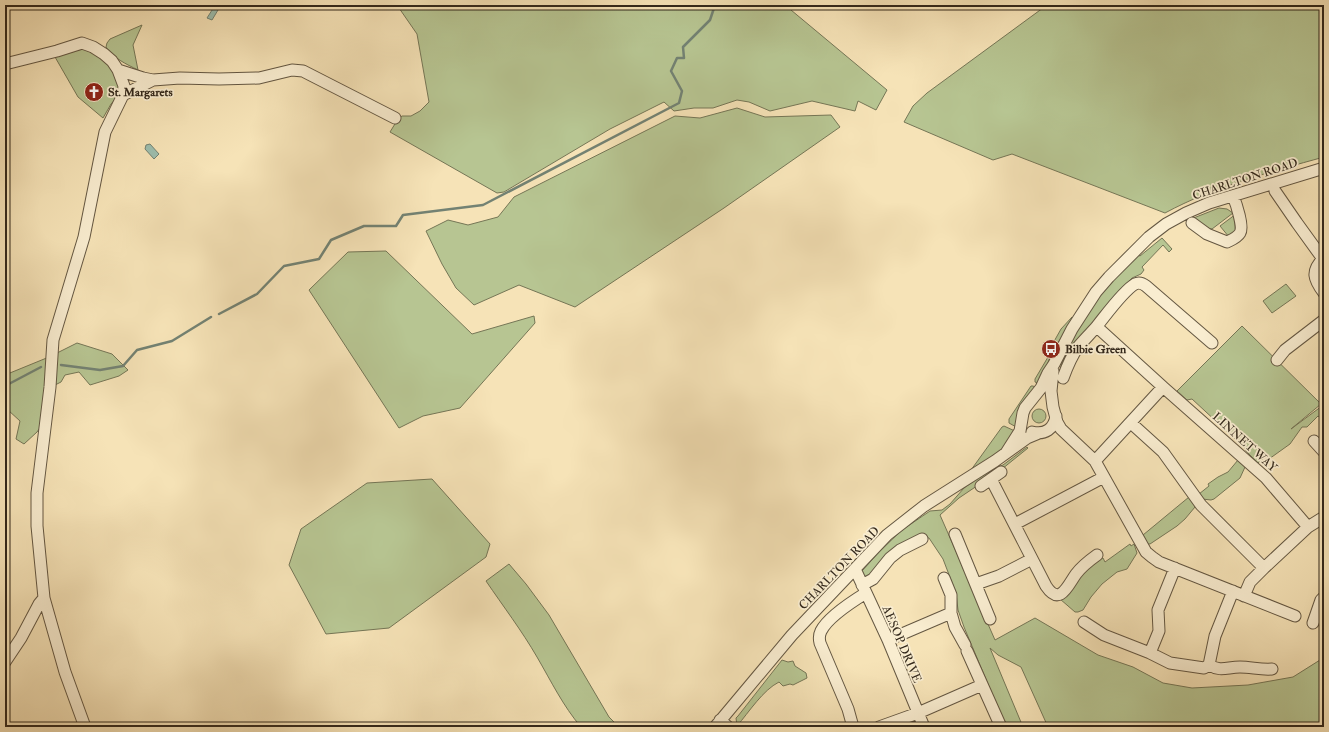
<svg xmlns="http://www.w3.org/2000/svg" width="1329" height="732" viewBox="0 0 1329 732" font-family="'IM FELL Double Pica',serif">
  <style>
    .green { fill: #b7c592; stroke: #757656 }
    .water { fill: #9dbeae; stroke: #738273 }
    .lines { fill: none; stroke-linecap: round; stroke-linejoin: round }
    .stream { stroke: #738273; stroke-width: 2.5 }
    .minor-casing { stroke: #645742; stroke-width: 13 }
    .minor { stroke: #f9edd0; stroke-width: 11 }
    .labels { text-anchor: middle; stroke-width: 3.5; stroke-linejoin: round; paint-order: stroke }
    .poi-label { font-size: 12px; font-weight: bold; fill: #33281b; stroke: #f9edd0; text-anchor: start }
    .street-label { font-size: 12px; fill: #33281b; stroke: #f9edd0 }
  </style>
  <rect width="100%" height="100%" fill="#f6e3b7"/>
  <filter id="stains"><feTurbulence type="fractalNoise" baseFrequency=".005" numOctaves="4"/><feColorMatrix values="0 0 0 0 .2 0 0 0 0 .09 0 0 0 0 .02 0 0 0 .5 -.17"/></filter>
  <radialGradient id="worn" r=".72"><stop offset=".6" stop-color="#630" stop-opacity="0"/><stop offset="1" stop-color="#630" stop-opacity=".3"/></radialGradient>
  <!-- green -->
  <path class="green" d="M 404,5 L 793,5 L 791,10 L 887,90 L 876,110 L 858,101 L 855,111 L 812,101 L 770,111 L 749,102 L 737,100 L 713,108 L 694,108 L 674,111 L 664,102 L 610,129 L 504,192 L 497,193 L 390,132 L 398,119 L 402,116 L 411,116 L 420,111 L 429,102 L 417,34 L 399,8 Z
    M 1047,5 L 1324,5 L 1324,157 C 1270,172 1215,186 1165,213 L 1012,154 L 993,160 L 904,122 L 913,106 L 927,93 Z
    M 142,25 L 133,45 L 138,70 C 126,64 113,58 106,47 L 107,43 L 110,39 Z
    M 87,49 L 109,63 L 119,85 L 118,96 L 111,104 L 103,118 L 78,97 L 55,57 L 76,50 Z
    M 737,108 L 765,117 L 831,115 L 840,127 L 724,208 L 575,307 L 519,285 L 474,305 L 456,288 L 442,264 L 426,231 L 448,220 L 468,225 L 498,217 L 514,197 L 675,116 L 700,118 Z
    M 1219,208 L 1227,209 L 1233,213 L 1212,229 L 1203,227 L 1197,220 L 1191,219 Z
    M 1236,214 L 1237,233 L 1229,237 L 1220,226 Z
    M 1162,238 L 1172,249 L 1169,252 L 1163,245 L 1142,267 L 1144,270 L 1141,274 L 1132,278 L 1114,296 L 1074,347 L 1058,379 C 1066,332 1104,288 1138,255 L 1140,256 Z
    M 386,251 L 472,334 L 534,316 L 535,323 L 460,408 L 423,416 L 399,428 L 309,290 L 348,252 Z
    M 1286,284 L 1296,296 L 1272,313 L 1263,301 Z
    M 1072,317 L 1068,328 L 1055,347 L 1052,345 L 1061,329 Z
    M 1242,326 L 1321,404 L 1291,429 L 1322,406 L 1324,407 L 1324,415 L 1321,418 L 1318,416 L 1307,427 L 1302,427 L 1290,444 L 1269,459 L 1266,456 L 1258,463 L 1246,451 L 1245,448 L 1192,399 L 1187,400 L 1177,391 Z
    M 77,343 L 112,354 L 128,370 L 119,376 L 90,385 L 79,372 L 65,375 L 61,382 L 47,389 L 42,425 L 37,432 L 24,444 L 16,439 L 20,421 L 8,410 L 5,410 L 5,375 L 49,357 Z
    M 1051,352 L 1052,352 L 1040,384 L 1035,382 L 1035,379 Z
    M 1031,386 L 1033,386 L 1037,388 L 1018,428 L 1009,423 L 1009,419 Z
    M1032 416a7 7 0 1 1 14 0a7 7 0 1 1-14 0Z
    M 1004,426 L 1017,432 L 1007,446 L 971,472 L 971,470 L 1002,427 Z
    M 1027,447 L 1028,448 L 1002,469 L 959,498 L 940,515 L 995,640 L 1035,618 L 1098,655 L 1133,667 L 1163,683 L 1192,688 L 1248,685 L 1293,677 L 1320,660 L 1324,656 L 1324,727 L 1048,727 L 1021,667 L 998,655 L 990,648 L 1023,727 L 1006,727 L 964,627 L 958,610 L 956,593 L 943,559 L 929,538 L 921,536 L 865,580 L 862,571 L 879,552 L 902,530 L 930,511 L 942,510 L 950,504 L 964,488 L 989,470 L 1003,465 Z
    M 1238,460 L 1245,467 L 1240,478 L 1214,499 L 1211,500 L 1202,499 L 1199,494 L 1209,486 L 1208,484 L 1218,477 L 1228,472 Z
    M 432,479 L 490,544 L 486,557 L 389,628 L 326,634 L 289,565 L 301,529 L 367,483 Z
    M 1189,497 L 1195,505 L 1195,507 L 1185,519 L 1177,526 L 1150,544 L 1147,544 L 1143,535 Z
    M 1130,544 L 1131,546 L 1134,544 L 1137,553 L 1127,569 L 1117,572 L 1102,584 L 1091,597 L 1083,610 L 1078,612 L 1075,612 L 1060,599 C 1073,584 1085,568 1103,558 L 1105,562 Z
    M 509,564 L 526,584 L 549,615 L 609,717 L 619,727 L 581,727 C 563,706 551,681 537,657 C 522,631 503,606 486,581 Z
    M 782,660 L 788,662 L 793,661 L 795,666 L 806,673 L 807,678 L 793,685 L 790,684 L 783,686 L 779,682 C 763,690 749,712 737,726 L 736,718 L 738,716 Z"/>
  <!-- water -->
  <path class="water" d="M 214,7 L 218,10 L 212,20 L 207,18 Z
    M 150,144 L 159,154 L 154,159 L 145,149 L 146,145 Z"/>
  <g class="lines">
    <!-- stream -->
    <path class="stream" d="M 219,314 L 257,294 L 284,266 L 319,259 L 331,240 L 364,226 L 396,226 L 403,215 L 483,205 L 679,103 L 682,91 L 671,71 L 677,58 L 684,58 L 683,47 L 710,20 L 715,5
      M 61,365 L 100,370 L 123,366 L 137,350 L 172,341 L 211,317
      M 5,386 L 41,367"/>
    <!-- minor casing -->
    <g class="minor-casing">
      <path id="minor" d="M 5,64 L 57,51 L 82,43 L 93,47 L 104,54 L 112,61 L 118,70 L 124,86 L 123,95 L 105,132 L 84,237 L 53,340 L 50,387 L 37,493 L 37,526 L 44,598 L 65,672 L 85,727
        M 118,70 L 143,78 L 153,80
        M 123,95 L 153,80 L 180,78 L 219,79 L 259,78 L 292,70 L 303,71 L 395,118
        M 1275,191 L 1297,223 L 1323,259
        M 1192,223 L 1207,234 L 1227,242 C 1231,240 1237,238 1240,233 C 1244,227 1236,203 1233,196
        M 1324,258 C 1310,271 1314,280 1324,293
        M 1097,327 L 1163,387
        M 1277,360 L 1285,350 L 1324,320
        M 1053,371 L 1051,391 L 1053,407 L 1057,422 L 1061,429 L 1095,461 L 1146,552 L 1152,557 L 1159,562 L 1295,616
        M 1063,378 C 1067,367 1071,357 1078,347 C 1084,340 1091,333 1097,326 C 1106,315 1123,291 1135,284 C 1139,282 1142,283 1146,286 L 1212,343
        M 1131,423 L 1163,452 L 1201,505 L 1264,568
        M 1032,432 C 1045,435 1054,429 1056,416
        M 1314,441 L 1324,452
        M 1006,453 L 1020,431 L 1023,413 L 1025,408 L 1041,388 L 1048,373 L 1054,364 L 1072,329 L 1096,292 L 1109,277 L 1149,237 L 1166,224 L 1186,213 L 1209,203 L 1324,168
        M 1095,461 L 1163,387 L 1266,478 L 1308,527
        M 991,479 L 1046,586 C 1060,607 1068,585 1076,574 C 1082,566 1090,560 1097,555
        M 981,486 L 1001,472
        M 1015,524 L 1104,477
        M 955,534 L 990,619
        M 1175,568 L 1158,610 L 1159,631 L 1150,653 L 1170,663 L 1204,668 L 1209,665 L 1215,636 L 1233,591
        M 855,569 L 888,640 L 924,727
        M 944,578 L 951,595 L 951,613 L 955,627 L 965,645
        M 976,584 L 999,576 L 1032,559
        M 862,585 L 873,579 L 890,558 L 900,550 L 922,539
        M 1244,596 L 1250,582 L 1264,568 L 1308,527 L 1324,517
        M 1084,622 L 1104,635 L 1150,653
        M 1313,623 L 1321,600 L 1324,597
        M 888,640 L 951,613
        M 967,651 L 1001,727
        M 5,662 L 21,638 L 39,604 L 44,598
        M 1209,665 C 1221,672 1227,667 1240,667 C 1251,667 1261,670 1272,669
        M 720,720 L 728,727
        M 715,727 L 792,635 L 887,535 L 924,506 L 995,461 L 1027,438 L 1039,433
        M 853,727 L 848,709 L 820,643 C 819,639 819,635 821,631 C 828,617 853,601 866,593
        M 879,727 L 918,713 L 982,685"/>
    </g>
    <!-- minor -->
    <use href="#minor" class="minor"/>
  </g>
  <!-- icons -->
  <defs>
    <g id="church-disc" transform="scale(1)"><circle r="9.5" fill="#8f2418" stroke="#f9edd0"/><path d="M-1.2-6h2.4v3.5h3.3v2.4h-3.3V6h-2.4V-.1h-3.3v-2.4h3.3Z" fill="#fff"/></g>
    <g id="bus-disc" transform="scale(1)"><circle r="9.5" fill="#8f2418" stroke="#f9edd0"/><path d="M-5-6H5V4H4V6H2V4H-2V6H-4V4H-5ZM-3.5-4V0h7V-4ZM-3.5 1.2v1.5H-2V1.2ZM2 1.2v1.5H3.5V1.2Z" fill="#fff"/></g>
  </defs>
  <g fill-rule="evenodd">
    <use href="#church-disc" x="94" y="92"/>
    <use href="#bus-disc" x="1051" y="349"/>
  </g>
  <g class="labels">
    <!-- poi labels -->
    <g class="poi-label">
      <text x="108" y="96">St. Margarets</text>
      <text x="1065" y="353">Bilbie Green</text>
    </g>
    <!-- street labels -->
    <g class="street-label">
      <text transform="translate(1245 179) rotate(-18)" y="4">CHARLTON ROAD</text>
      <text transform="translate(1245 442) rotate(42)" y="4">LINNET WAY</text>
      <text transform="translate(839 568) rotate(-46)" y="4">CHARLTON ROAD</text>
      <text transform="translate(902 644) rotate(67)" y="4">AESOP DRIVE</text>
    </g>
  </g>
  <!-- margin -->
  <rect width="1329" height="732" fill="none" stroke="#f6e3b7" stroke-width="20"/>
  <rect x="6" y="6" width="1317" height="720" fill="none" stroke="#33281b" stroke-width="2"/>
  <rect x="10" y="10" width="1309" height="712" fill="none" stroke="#33281b"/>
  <rect width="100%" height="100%" filter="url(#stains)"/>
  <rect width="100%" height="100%" fill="url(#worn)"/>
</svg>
